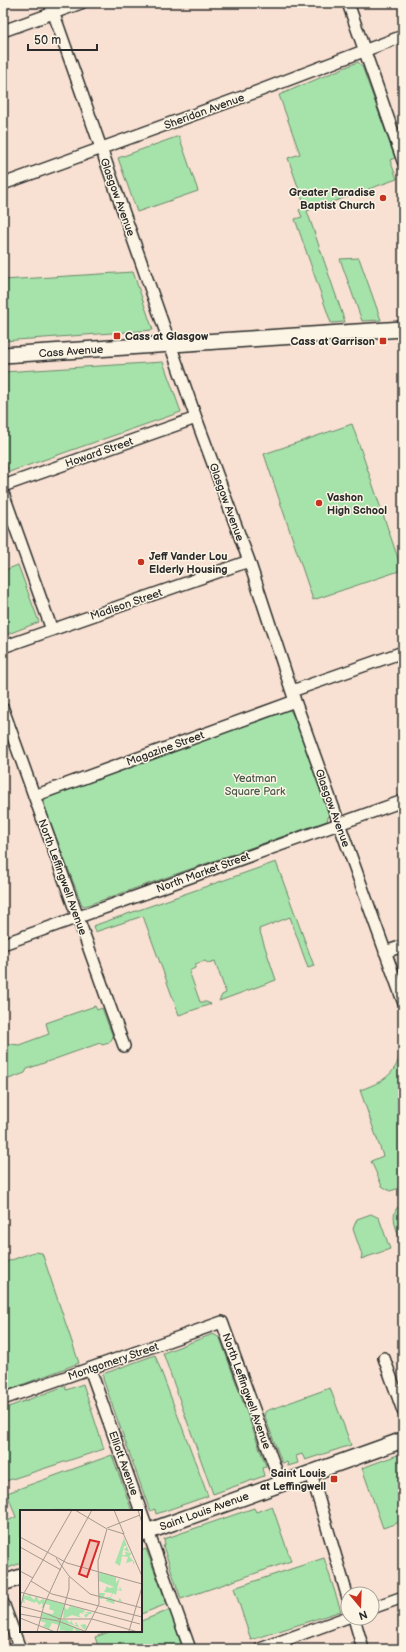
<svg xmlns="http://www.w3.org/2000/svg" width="406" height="1652" viewBox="0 0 406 1652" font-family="'Balsamiq Sans',sans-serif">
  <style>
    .green { fill: #a6e3aa; stroke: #68876a }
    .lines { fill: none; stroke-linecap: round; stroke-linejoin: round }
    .street-casing { stroke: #2b2b2b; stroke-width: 14 }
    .secondary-casing { stroke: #2b2b2b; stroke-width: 18 }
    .street { stroke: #fcf5e5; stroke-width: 11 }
    .secondary { stroke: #fcf5e5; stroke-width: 15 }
    .poi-dot { fill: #c8321e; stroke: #fcf5e5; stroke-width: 1.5 }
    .labels { text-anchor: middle; stroke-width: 3; stroke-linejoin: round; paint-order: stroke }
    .street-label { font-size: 11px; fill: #2b2b2b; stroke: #fcf5e5 }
    .poi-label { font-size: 11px; font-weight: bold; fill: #2b2b2b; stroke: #fcf5e5; text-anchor: end }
    .park-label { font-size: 11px; fill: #4a594b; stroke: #fcf5e5 }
    .inset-road { fill: none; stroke: #a6988f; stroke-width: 1 }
    .view { fill: #d62828; fill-opacity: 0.15; stroke: #d62828; stroke-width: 2 }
    .inset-edge { fill: none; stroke: #2b2b2b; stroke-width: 2 }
  </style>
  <rect width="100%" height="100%" fill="#f8e1d2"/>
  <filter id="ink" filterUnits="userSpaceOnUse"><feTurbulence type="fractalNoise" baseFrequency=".025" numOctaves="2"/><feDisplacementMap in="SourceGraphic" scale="8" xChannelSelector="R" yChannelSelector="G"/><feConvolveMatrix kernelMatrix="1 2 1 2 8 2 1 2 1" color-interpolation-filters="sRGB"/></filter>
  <g filter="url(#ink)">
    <!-- green -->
    <path class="green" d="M 358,62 L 362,66 L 395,158 L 390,160 L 397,179 L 307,211 L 345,322 L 331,323 L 295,219 L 302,217 L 299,210 L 305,207 L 288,158 L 300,154 L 279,95 Z
      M 179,136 L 198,191 L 137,212 L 118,158 Z
      M 359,258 L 381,320 L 362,321 L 340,259 Z
      M 133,272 L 153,330 L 3,341 L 3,280 Z
      M 163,362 L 181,412 L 9,472 L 3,456 L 3,372 Z
      M 352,424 L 402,570 L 313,600 L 264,454 Z
      M 18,565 L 39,622 L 3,636 L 3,571 Z
      M 285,710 L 290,710 L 295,719 L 329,814 L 327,821 L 85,906 L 82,905 L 44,806 L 45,798 L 47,796 Z
      M 276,862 L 314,966 L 308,968 L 290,917 L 259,929 L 276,980 L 219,1001 L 222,995 L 226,993 L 215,961 L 208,963 L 205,961 L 195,964 L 195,968 L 189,971 L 200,1002 L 206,1002 L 211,1004 L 179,1015 L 143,916 L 95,932 L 93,926 Z
      M 95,1006 L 97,1010 L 102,1008 L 113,1037 L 109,1043 L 102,1045 L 100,1043 L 27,1069 L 25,1073 L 3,1081 L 3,1043 L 19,1045 L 49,1034 L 46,1023 Z
      M 403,1035 L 403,1187 L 390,1191 L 382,1186 L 371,1161 L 383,1156 L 360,1090 C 392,1079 400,1069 403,1035 Z
      M 403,1203 L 403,1245 L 402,1245 C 398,1231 386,1212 403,1203 Z
      M 371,1214 L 379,1218 L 390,1249 L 361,1259 L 362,1255 L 353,1229 L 357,1219 Z
      M 34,1252 L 42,1253 L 79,1363 L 3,1392 L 3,1263 Z
      M 213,1334 L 220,1338 L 266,1466 L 262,1468 L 264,1476 L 213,1494 L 163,1353 Z
      M 155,1355 L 208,1496 L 156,1514 L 155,1509 L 150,1511 L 103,1379 L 103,1374 Z
      M 83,1384 L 104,1449 L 3,1482 L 3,1409 L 65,1386 L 66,1390 Z
      M 330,1388 L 351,1445 L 305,1460 L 302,1454 L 296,1456 L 298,1463 L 288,1466 L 287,1462 L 282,1463 L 264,1414 L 266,1411 Z
      M 403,1453 L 403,1521 L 383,1528 L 362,1468 Z
      M 112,1455 L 132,1511 L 21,1511 L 21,1563 L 3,1570 L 3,1523 L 16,1517 L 7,1493 Z
      M 272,1506 L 291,1561 L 181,1599 L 163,1546 L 165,1545 L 164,1539 L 254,1508 L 256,1512 Z
      M 146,1549 L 167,1604 L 141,1614 L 141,1551 Z
      M 324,1558 L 341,1611 L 251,1640 L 234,1588 Z
      M 170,1610 L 183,1649 L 99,1649 L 95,1637 L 112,1631 L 141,1631 L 141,1621 Z"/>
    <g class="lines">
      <!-- street casing -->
      <g class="street-casing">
        <path id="street" d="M 50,3 L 196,418 L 249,561 L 295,701 L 403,1001
          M 348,3 L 403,161
          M 3,31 L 81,3
          M 3,184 L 256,92 L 403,36
          M 3,486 L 196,418
          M 3,493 L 52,630
          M 3,647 L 249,561
          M 292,691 L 403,652
          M 3,709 L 124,1046
          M 34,796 L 295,701
          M 3,944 L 403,801
          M 385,952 L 403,946
          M 384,1358 L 403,1411
          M 90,1369 L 190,1649
          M 3,1399 L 222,1322 L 281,1484
          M 311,1473 L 348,1598
          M 3,1603 L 20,1649
          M 372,1608 L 403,1597
          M 354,1618 L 363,1649
          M 260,1649 L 348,1617"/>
      </g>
      <!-- secondary casing -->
      <g class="secondary-casing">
        <path id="secondary" d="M 3,355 L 403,329
          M 141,1534 L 403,1440
          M 3,1583 L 21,1577"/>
      </g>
      <!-- street -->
      <use href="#street" class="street"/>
      <!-- secondary -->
      <use href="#secondary" class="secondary"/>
    </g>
  </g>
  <!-- markers -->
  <g class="poi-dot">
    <circle cx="383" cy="198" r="4"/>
    <rect x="113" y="332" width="8" height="8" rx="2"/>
    <rect x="379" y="337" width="8" height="8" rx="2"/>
    <circle cx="319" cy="503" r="4"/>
    <circle cx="141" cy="562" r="4"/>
    <rect x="330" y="1475" width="8" height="8" rx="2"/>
  </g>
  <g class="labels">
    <!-- street labels -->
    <g class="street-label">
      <text transform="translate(204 111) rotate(-20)" y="4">Sheridan Avenue</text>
      <text transform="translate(118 197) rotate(70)" y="4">Glasgow Avenue</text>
      <text transform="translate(71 351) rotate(-4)" y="4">Cass Avenue</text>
      <text transform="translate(99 452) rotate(-19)" y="4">Howard Street</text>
      <text transform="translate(227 502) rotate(70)" y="4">Glasgow Avenue</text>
      <text transform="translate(126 604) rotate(-19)" y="4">Madison Street</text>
      <text transform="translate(165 748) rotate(-20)" y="4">Magazine Street</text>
      <text transform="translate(333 808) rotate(70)" y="4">Glasgow Avenue</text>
      <text transform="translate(203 872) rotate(-20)" y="4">North Market Street</text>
      <text transform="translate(63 877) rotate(70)" y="4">North Leffingwell Avenue</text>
      <text transform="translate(113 1361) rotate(-19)" y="4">Montgomery Street</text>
      <text transform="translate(247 1391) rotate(70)" y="4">North Leffingwell Avenue</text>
      <text transform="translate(124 1463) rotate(70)" y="4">Elliott Avenue</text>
      <text transform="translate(204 1511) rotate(-20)" y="4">Saint Louis Avenue</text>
    </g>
    <!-- poi labels -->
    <g class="poi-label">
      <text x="375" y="196">Greater Paradise<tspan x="375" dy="13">Baptist Church</tspan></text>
      <text x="125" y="340" text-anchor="start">Cass at Glasgow</text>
      <text x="375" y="345">Cass at Garrison</text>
      <text x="327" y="501" text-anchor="start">Vashon<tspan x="327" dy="13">High School</tspan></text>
      <text x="149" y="560" text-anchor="start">Jeff Vander Lou<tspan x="149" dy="13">Elderly Housing</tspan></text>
      <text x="326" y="1477">Saint Louis<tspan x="326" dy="13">at Leffingwell</tspan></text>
    </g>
    <!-- park labels -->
    <g class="park-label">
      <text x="255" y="782">Yeatman<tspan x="255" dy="13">Square Park</tspan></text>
    </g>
  </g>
  <!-- overview -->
  <g transform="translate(20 1510)">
    <rect width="122" height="122" fill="#f8e1d2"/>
    <path d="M 104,28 L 109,42 L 104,40 L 107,36 L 104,36 L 102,45 L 106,45 L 105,42 L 112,43 L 109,46 L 115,53 L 113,54 L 113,51 L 106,53 L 108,47 L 102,46 L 100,56 L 95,53 ZM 79,62 L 96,67 L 96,73 L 100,68 L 97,79 L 100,80 L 99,78 L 100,77 L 102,81 L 97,80 L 96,85 L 93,83 L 91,88 L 98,91 L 100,88 L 102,92 L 95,90 L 94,94 L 86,91 L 87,88 L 79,89 L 79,83 L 85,83 L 84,87 L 91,87 L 92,83 L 84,82 L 87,76 L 89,78 L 94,77 L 79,71 ZM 6,84 L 14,86 L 10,86 L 14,90 L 16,86 L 23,88 L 17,87 L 19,91 L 23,89 L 25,90 L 24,93 L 26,89 L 44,94 L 40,110 L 47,110 L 50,113 L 51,110 L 53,110 L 51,111 L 54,115 L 57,115 L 55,114 L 56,112 L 59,117 L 64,119 L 60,115 L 65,114 L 67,117 L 64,119 L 67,118 L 66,120 L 47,113 L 63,122 L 57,122 L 54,118 L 52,122 L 41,120 L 40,122 L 40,115 L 37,122 L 39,115 L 32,113 L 29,119 L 37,122 L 33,122 L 23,116 L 26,113 L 20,111 L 21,108 L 28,109 L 21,107 L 22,103 L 30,104 L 22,102 L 33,104 L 34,101 L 29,99 L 30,95 L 25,94 L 24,98 L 24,96 L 23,98 L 20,97 L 23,97 L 22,93 L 19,95 L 16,91 L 15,93 L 4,89 L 5,93 L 2,92 L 4,85 L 10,87 ZM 44,96 L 47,100 L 50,96 L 65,100 L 64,102 L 71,102 L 72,104 L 69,104 L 66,108 L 64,105 L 68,103 L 62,102 L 64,104 L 60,103 L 59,106 L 62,108 L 52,105 L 43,109 Z" fill="#a6e3aa"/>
    <path class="inset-road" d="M 55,0 L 87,19M 94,0 L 104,24M 118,0 L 122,13M 87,18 L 120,5M 88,19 L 104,24M 103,23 L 122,66M 0,27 L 47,53 L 122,74M 0,37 L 41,60M 36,48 L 49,66 L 70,84 L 122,98M 0,61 L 13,68M 11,71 L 32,84 L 122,107M 0,82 L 120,114M 0,96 L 22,102M 23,97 L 44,51 L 72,0M 0,99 L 4,83 L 52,0M 22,102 L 40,109M 0,104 L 38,111 L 67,122M 0,108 L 35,122M 38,109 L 72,109 L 118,122M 109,121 L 122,77M 17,122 L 24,95M 37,122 L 49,79 L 49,67M 65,122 L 79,94 L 78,51 L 87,19"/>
    <path class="view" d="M 70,30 L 79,32 L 67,67 L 59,64 Z"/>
    <rect width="122" height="122" class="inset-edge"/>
  </g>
  <!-- margin -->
  <rect width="406" height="1652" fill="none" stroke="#fcf5e5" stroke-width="16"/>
  <rect x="8" y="8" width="390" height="1636" fill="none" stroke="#2b2b2b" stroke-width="1.5" filter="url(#ink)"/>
  <!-- north arrow -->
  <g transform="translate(360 1606) rotate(161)"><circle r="19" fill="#fcf5e5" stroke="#a8a49b"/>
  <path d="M0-3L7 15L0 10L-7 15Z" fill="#c8321e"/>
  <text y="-6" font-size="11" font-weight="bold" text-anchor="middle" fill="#2b2b2b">N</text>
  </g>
  <!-- scale -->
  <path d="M28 44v6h69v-6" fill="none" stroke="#2b2b2b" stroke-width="2"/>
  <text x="34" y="44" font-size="12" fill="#2b2b2b" stroke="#fcf5e5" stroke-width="3" paint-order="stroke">50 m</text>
</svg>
